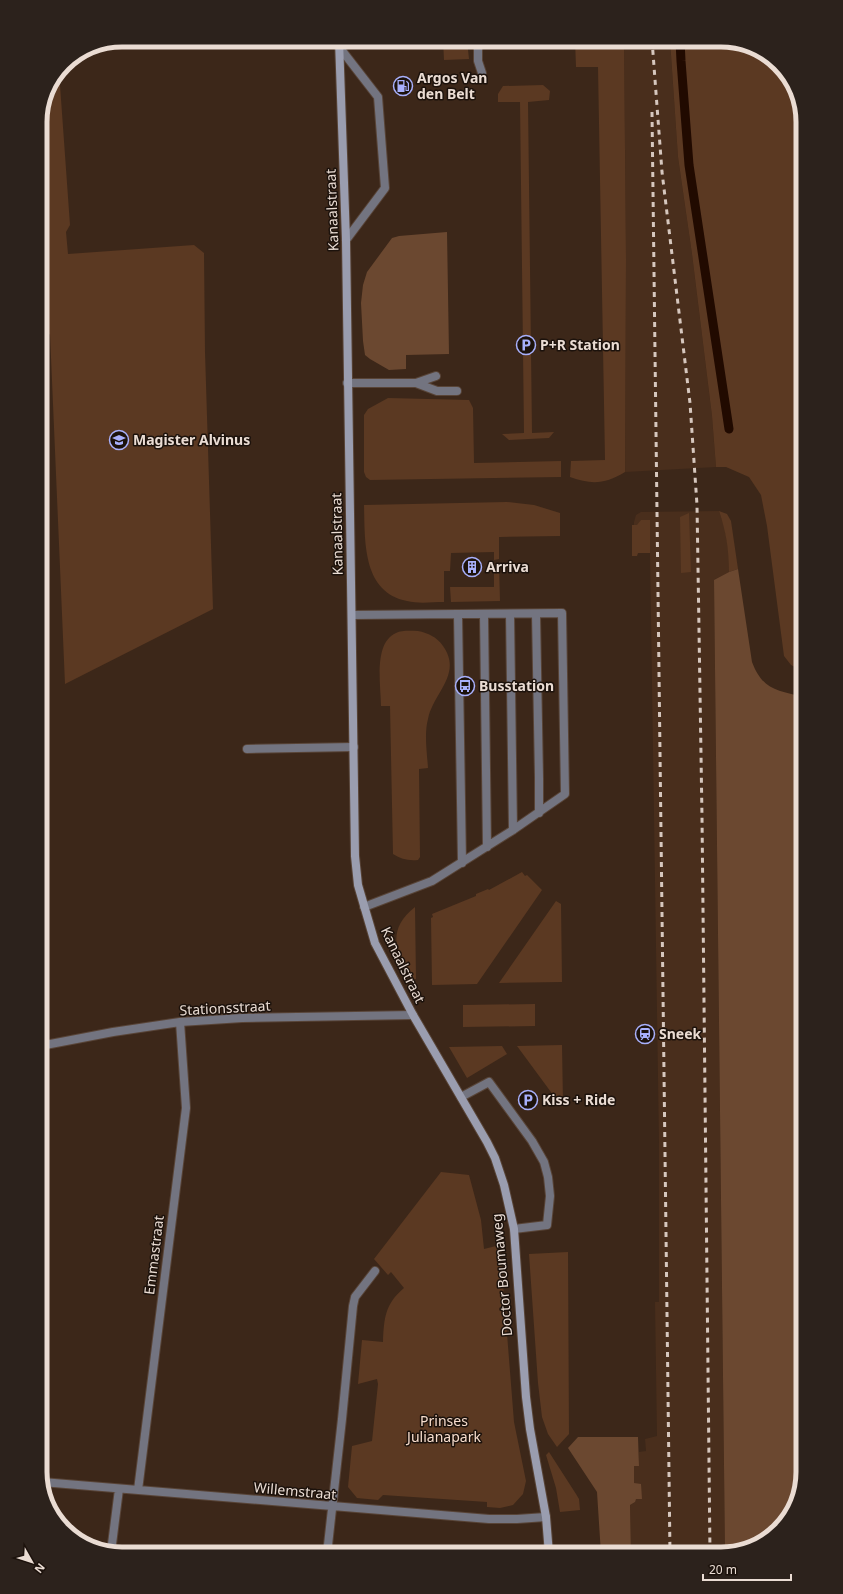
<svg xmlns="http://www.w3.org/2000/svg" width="843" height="1594" viewBox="0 0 843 1594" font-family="'Noto Sans',sans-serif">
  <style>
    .built { fill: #492e1c }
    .green { fill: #5b3922 }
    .forest { fill: #6b4830 }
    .water { fill: #210a00 }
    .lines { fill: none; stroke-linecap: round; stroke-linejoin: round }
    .stream { stroke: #210a00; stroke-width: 9 }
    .lane-casing { stroke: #584437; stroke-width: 10 }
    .street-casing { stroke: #584437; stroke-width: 10 }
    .secondary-casing { stroke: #584437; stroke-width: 10 }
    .lane { stroke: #737480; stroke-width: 8 }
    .street { stroke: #737480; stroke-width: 8 }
    .secondary { stroke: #9a9daf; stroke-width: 8 }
    .rail { stroke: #d6c7be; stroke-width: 3; stroke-dasharray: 5 5; stroke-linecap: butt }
    .labels { text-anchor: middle; stroke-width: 3; stroke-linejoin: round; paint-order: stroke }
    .poi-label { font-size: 14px; font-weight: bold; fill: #eadcd3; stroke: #1c120c; text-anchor: start }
    .street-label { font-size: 14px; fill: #eadcd3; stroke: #1c120c }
    .park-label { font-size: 14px; fill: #f7ddcd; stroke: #1c120c }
    .rim { fill: none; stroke: #eadcd3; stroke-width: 5 }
  </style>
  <rect width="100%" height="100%" fill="#3c2719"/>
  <!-- built -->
  <path class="built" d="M 624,40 L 670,40 L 678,157 L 692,254 L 712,416 L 716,467 L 625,472 L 626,259 Z
    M 719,511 L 725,528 L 729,554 L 729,572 L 714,580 L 725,1553 L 631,1554 L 630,1505 L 635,1502 L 635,1499 L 641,1499 L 634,1484 L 634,1466 L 639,1465 L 639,1452 L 646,1451 L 645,1439 L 657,1436 L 655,1302 L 659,1302 L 659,1143 L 650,553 L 637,553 L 633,551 L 634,522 L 636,515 L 641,512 Z"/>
  <!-- green -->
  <path class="green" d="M 443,40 L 467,40 L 469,59 L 444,60 Z
    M 575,40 L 624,40 L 626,259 L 625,472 C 605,484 592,485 570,477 L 571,461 L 605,460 L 598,67 L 576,67 Z
    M 670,40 L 727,40 L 767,54 L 797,90 L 803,122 L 803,624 L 802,627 L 803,671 L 791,665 L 784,656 L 767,526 L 761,495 L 749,477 L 726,467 L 716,467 L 712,416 L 692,254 L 678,157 Z
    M 59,71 L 70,225 L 66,232 L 68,254 L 194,245 L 204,253 L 205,352 L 213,609 L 65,684 L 50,334 L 40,341 L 40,117 L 48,86 Z
    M 543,85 L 550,91 L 549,100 L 528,102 L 532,433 L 554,432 L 549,438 L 509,440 L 502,434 L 524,433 L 520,102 L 498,102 L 498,94 L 503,86 Z
    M 388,398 L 469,400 L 473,408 L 474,463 L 561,461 L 561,477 L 370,480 L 366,477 L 364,472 L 364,415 L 368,409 Z
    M 507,502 L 534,505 L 560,513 L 560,536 L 499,537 L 499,559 L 494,560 L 494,552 L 451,553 L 450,571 L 444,571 L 444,602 C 432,602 419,604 407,601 C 362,592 365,541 364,505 Z
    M 719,511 L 727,514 L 731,521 L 738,569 L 729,572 C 729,550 726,531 719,511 Z
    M 689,513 L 691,572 L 681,573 L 680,517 Z
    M 641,520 L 650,520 L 650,553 L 638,553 L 637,556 L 632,556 L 632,525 L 637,525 Z
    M 494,564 L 499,564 L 500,601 L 451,602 L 450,587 L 494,587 Z
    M 418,631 C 428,633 437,637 443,646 C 463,674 433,693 428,719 C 424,734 427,753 428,768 L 419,769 L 420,857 L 418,860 C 408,861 401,859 393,854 L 390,706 L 381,706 C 381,686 373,643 396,633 C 402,630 411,631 418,631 Z
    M 522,872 L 525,876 L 527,875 L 542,890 L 477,984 L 432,985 L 431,918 L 433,917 L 432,914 L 476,896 L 476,894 L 488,889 L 489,890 Z
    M 556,901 L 561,904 L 562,982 L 499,983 Z
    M 415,907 L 416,979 L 410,979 C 395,951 387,929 415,907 Z
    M 535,1004 L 535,1026 L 463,1027 L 463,1005 Z
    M 562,1045 L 563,1103 L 559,1103 L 517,1046 Z
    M 502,1046 L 507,1054 L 467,1078 L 449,1047 Z
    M 441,1172 L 469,1175 L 481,1220 L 484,1249 L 500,1245 L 514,1422 L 526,1481 L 523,1494 L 513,1505 L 500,1508 L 487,1507 L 487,1502 L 383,1495 L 378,1500 L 357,1498 L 348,1487 L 352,1446 L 372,1441 L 378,1384 L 377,1379 L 358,1384 L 362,1340 L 383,1342 C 384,1318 385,1304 404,1288 L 391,1272 L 388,1275 L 374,1259 Z
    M 568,1252 L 569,1434 L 557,1447 L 548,1434 L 542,1417 L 538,1383 L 529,1254 Z
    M 549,1452 L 576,1494 L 579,1499 L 580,1510 L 560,1512 L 556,1488 L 546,1455 Z"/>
  <!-- forest -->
  <path class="forest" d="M 447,232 L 449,354 L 406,355 L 406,369 L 389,370 L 370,359 L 365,355 L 363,341 L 361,303 L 363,285 L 367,272 L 392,238 L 399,236 Z
    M 738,569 L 752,662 C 763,691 778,690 803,697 L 803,1335 L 797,1359 L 802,1477 L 789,1518 L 753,1548 L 725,1553 L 714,580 L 729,572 Z
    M 578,1437 L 638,1437 L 639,1466 L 634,1466 L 634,1483 L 641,1484 L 642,1499 L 636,1499 L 635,1502 L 630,1505 L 631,1554 L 601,1554 L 597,1492 L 568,1448 Z"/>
  <!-- water -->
  <path class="water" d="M 803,1335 L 803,1472 L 802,1477 L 797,1359 Z"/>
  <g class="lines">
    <!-- stream -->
    <path class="stream" d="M 680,40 L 681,61 L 689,165 L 729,429"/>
    <!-- lane casing -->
    <g class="lane-casing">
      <path id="lane" d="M 478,40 L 478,61 L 482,73
        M 340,48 L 378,97 L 385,188 L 346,240
        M 347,383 L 416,383 L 437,391 L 457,391
        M 416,383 L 436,376
        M 510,614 L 513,830
        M 536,614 L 539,778 L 539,813
        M 352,615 L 562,613 L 565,794 L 513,830 L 432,881 L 364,907
        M 458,615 L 462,863
        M 484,615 L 487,847
        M 247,749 L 354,747
        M 461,1097 L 489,1082 L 532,1141 L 544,1162 L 548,1177 L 550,1196 L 547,1225 L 514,1229"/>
    </g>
    <!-- street casing -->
    <g class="street-casing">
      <path id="street" d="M 40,1046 L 113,1032 L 180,1022 L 242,1018 L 413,1015
        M 42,1482 L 489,1519 L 517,1519 L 546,1517
        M 138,1490 L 186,1108 L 180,1022
        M 111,1552 L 119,1489
        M 327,1554 L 342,1419 L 353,1306 L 355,1297 L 375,1271"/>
    </g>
    <!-- secondary casing -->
    <g class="secondary-casing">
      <path id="secondary" d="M 339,40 L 346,240 L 355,856 L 358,885 L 375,943 L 413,1015 L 487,1142 L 495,1158 L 504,1185 L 514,1229 L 526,1397 L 530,1429 L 546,1517 L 549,1554"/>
    </g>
    <!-- lane -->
    <use href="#lane" class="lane"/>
    <!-- street -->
    <use href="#street" class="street"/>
    <!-- secondary -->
    <use href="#secondary" class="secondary"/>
    <!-- rail -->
    <path class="rail" d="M 652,40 L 662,172 L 690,403 L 697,505 L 702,817 L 710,1554
      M 652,112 L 670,1554"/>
  </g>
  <!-- icons -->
  <defs>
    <g id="fuel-ring" transform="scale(1)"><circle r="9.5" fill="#1c120c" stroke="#a8b0fc" stroke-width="1.5"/><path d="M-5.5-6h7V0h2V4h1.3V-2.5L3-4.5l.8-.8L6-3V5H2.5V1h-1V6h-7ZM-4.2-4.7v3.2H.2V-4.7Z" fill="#a8b0fc"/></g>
    <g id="parking-ring" transform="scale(1)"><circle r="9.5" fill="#1c120c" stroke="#a8b0fc" stroke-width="1.5"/><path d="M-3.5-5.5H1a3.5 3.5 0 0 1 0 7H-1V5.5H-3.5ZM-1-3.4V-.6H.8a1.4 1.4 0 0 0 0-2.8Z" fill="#a8b0fc"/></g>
    <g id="school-ring" transform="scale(1)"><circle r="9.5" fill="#1c120c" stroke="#a8b0fc" stroke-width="1.5"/><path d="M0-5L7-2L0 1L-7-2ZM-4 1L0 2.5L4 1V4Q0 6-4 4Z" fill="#a8b0fc"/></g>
    <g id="building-ring" transform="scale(1)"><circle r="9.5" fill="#1c120c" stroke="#a8b0fc" stroke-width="1.5"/><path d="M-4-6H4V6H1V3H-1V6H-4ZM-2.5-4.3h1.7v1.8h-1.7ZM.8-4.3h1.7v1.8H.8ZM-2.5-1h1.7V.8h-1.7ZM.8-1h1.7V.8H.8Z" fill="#a8b0fc"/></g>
    <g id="bus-ring" transform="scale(1)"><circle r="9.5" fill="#1c120c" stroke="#a8b0fc" stroke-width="1.5"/><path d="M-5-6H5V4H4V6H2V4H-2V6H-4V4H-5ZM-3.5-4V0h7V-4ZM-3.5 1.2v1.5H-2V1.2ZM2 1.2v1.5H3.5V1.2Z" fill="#a8b0fc"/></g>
    <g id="station-ring" transform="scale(1)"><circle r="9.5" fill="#1c120c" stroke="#a8b0fc" stroke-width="1.5"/><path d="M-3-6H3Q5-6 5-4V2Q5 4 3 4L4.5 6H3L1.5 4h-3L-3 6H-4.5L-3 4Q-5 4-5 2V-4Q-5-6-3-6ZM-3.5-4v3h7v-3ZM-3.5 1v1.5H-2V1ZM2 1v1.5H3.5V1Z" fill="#a8b0fc"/></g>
  </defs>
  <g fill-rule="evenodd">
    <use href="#fuel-ring" x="403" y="86"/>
    <use href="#parking-ring" x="526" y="345"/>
    <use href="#school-ring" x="119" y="440"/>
    <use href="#building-ring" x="472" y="567"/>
    <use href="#bus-ring" x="465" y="686"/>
    <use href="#station-ring" x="645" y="1034"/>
    <use href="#parking-ring" x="528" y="1100"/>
  </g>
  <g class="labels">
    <!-- poi labels -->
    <g class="poi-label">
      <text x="417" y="83">Argos Van<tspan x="417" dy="16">den Belt</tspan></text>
      <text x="540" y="350">P+R Station</text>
      <text x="133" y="445">Magister Alvinus</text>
      <text x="486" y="572">Arriva</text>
      <text x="479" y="691">Busstation</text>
      <text x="659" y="1039">Sneek</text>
      <text x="542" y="1105">Kiss + Ride</text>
    </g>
    <!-- street labels -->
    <g class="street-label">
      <text transform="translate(332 210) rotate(-92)" y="5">Kanaalstraat</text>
      <text transform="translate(337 534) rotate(-91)" y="5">Kanaalstraat</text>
      <text transform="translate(403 965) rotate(64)" y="5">Kanaalstraat</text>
      <text transform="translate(225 1008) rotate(-3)" y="5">Stationsstraat</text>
      <text transform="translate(154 1255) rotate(-83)" y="5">Emmastraat</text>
      <text transform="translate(502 1275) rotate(-95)" y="5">Doctor Boumaweg</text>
      <text transform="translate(295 1491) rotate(5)" y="5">Willemstraat</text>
    </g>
    <!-- park labels -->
    <g class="park-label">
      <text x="444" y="1426">Prinses<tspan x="444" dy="16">Julianapark</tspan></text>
    </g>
  </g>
  <!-- crop -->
  <path d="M0 0H843V1594H0ZM122 47H721A75 75 0 0 1 796 122V1472A75 75 0 0 1 721 1547H122A75 75 0 0 1 47 1472V122A75 75 0 0 1 122 47Z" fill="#2c221c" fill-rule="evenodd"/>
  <path class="rim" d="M122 47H721A75 75 0 0 1 796 122V1472A75 75 0 0 1 721 1547H122A75 75 0 0 1 47 1472V122A75 75 0 0 1 122 47Z"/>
  <!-- north arrow -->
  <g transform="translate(32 1562) rotate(129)" stroke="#1c120c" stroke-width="3" paint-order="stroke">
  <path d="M0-3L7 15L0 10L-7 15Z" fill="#eadcd3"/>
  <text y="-6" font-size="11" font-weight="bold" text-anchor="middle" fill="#eadcd3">N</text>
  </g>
  <!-- scale -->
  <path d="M703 1574v6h88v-6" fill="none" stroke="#eadcd3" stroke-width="2"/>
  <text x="709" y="1574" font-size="12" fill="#eadcd3" stroke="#1c120c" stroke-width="3" paint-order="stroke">20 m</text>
</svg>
